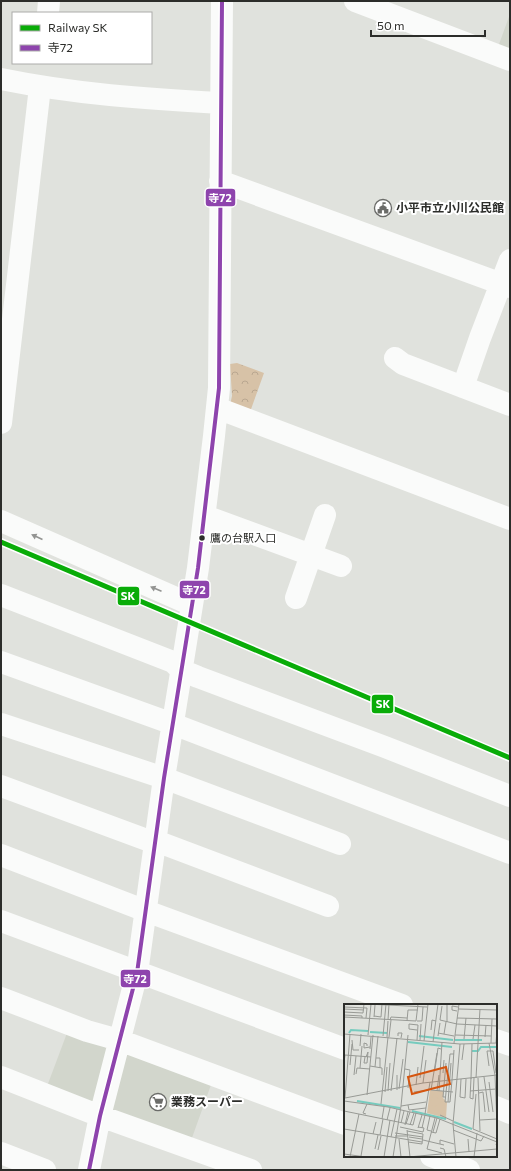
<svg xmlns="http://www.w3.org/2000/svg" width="511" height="1171" viewBox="0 0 511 1171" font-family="Commissioner,'Noto Sans JP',sans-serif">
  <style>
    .built { fill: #d2d6cc }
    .park { fill: url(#park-crowns) }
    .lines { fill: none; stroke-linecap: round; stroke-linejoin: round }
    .minor { stroke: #fafbfa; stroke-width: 22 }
    .bus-1-casing { stroke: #fff; stroke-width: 7 }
    .bus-1 { stroke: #8e44ad; stroke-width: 4 }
    .rail-1-casing { stroke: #fff; stroke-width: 8 }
    .rail-1 { stroke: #09ac08; stroke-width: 5 }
    .oneway { fill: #939492 }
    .bus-dot { fill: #2c2d2a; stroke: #fff; stroke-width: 1.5 }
    .labels { text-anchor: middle; stroke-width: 4; stroke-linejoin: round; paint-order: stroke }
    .bus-label { font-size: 11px; fill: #2c2d2a; stroke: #fff; text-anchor: start }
    .poi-label { font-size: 12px; font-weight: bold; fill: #2c2d2a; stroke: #fff; text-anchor: start }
    .inset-river { fill: none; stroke: #76cbbe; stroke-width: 2 }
    .inset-road { fill: none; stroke: #989a95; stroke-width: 1 }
    .view { fill: #d5550f; fill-opacity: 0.15; stroke: #d5550f; stroke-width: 2 }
    .inset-edge { fill: none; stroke: #2c2d2a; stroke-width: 2 }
    .line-badge { stroke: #fff; stroke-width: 1.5 }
    .badge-label { font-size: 11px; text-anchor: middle; font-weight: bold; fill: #fff }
  </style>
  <defs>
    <pattern id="park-crowns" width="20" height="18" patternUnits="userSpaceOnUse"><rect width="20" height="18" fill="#d7c2a7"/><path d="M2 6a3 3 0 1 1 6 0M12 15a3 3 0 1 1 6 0" fill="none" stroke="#b9a790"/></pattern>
  </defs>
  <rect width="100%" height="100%" fill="#e0e2dd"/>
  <!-- built -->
  <path class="built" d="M 510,14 L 510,52 L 498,47 Z
    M 67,1033 L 105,1047 L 108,1050 L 94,1103 L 46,1089 Z
    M 130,1052 L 212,1082 L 188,1149 L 107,1118 L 120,1056 Z"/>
  <!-- park -->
  <path class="park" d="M 237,363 L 264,373 L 250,412 L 230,405 L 232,396 L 230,364 Z"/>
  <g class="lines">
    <!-- minor -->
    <path class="minor" d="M 355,1 L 510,60
      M 48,13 L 49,1
      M 1,79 C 74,94 146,99 221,103
      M 220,181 L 510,287
      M 395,358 L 403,364 L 510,405
      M 463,387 L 480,338 L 510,260
      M 217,408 L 510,519
      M 1,423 L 40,87
      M 205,516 L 341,566
      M 1,521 L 192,605
      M 1,595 L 173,662 L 181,670 L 198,677 L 385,747 L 510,796
      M 296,598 L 325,515
      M 1,662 L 173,724 L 510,853
      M 1,724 L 164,778 L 340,844
      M 1,786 L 147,840 L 156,841 L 328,906
      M 1,855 L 146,911 L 402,1005
      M 1,921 L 345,1049
      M 1,998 L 87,1031 L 119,1040 L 345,1124
      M 496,1040 L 510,1045
      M 1,1077 L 100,1116 L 251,1170
      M 496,1107 L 510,1113
      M 1,1153 L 45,1170
      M 431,1156 L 469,1170
      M 89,1170 L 100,1116 L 137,973 L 164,778 L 198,568 L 214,436 L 219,388 L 222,1"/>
    <!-- bus-1 casing -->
    <g class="bus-1-casing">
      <path id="bus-1" d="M 89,1170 L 100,1116 L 137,973 L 164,778 L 198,568 L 219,388 L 222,1"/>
    </g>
    <!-- bus-1 -->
    <use href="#bus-1" class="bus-1"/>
    <!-- rail-1 casing -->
    <g class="rail-1-casing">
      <path id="rail-1" d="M 1,542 L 510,758"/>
    </g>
    <!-- rail-1 -->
    <use href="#rail-1" class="rail-1"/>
  </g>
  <!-- one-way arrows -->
  <defs><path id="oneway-solid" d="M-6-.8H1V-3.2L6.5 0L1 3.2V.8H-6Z"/></defs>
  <g class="oneway">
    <use href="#oneway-solid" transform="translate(37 537) rotate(-156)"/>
    <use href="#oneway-solid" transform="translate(156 589) rotate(-157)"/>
  </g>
  <!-- icons -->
  <defs>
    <g id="civic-ring" transform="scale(0.9)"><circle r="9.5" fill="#fff" stroke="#6b6c69" stroke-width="1.5"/><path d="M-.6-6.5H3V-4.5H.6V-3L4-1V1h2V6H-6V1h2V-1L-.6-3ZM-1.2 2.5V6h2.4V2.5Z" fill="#6b6c69"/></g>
    <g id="supermarket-ring" transform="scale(0.9)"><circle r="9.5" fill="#fff" stroke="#6b6c69" stroke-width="1.5"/><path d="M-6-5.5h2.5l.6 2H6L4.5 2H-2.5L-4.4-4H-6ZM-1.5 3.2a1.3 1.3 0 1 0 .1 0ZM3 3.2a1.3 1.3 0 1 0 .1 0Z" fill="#6b6c69"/></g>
  </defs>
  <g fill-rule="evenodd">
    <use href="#civic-ring" x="383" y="208"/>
    <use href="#supermarket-ring" x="158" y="1102"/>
  </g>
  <!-- markers -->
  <circle class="bus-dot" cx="202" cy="538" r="3.5"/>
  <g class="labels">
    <!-- bus labels -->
    <g class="bus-label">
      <text x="210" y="542">鷹の台駅入口</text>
    </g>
    <!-- poi labels -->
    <g class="poi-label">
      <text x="396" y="212">小平市立小川公民館</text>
      <text x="171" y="1106">業務スーパー</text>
    </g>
  </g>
  <!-- overview -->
  <g transform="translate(344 1004)">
    <rect width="153" height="153" fill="#e0e2dd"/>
    <path d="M 86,86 L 100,87 L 99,94 L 103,98 L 102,114 L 83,109 Z" fill="#d7c2a7"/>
    <path d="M 89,90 L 98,98 L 90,103 L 86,100 Z" fill="#d7c2a7"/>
    <path class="inset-river" d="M 26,28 L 43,29M 5,29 L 7,26 L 24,27M 75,32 L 109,36M 111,36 L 138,36M 64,38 L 108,43M 128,47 L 134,47 L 137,43 L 153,43M 13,97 L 56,104M 68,107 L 102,115M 110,118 L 128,125"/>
    <path class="inset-road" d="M 23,0 L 83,3M 98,2 L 96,16 L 113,20 L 153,22M 0,3 L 23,4 L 22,14M 0,5 L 20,6M 114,5 L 153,6M 113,7 L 108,6 L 108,2 L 114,3M 0,8 L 19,9 L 20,0M 0,11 L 18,12 L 18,14M 30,12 L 37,13 L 38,0M 0,13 L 72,17 L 74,0M 30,13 L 31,1M 113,14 L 153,15M 44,16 L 45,0M 46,16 L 47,13 L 63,14M 63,17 L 64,6 L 74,6M 73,17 L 78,17 L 79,3M 103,18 L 103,0M 87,26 L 88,16 L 92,17M 94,29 L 110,32M 0,30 L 116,40 L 153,39M 6,30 L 1,94 L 79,79 L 153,71M 100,30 L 102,18M 24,31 L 27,0M 111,31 L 147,32M 39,32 L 42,0M 54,32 L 54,29 L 58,29 L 57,34M 94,32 L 96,19M 43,33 L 44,17M 45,33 L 47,16M 141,33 L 142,21M 120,35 L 122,14M 129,35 L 131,21M 8,36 L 9,46 L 15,46M 73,36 L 74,21 L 65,20 L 65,25 L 73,26M 76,36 L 77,20M 80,37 L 84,0M 89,38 L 94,0M 110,39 L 115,0M 145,39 L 151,71 L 153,122M 147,39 L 148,15M 152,39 L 153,26M 16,42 L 17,30M 23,42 L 23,40 L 20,39 L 20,44 L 26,43M 26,45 L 27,33M 93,49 L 87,86 L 109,88M 110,50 L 106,50 L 101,98 L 106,98 L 108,76 L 110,46M 21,53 L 20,59 L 23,59 L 24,48 L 22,53M 32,54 L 36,54 L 36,64M 118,56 L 120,40M 0,58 L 1,51 L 27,53M 6,61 L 8,40M 26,62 L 38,64 L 38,71M 145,62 L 143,47 L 149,47 L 152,69M 31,63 L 34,32M 16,64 L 18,42M 61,65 L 66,66 L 64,84M 91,65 L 94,44 L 97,45M 99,69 L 100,56M 12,70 L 13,64 L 26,65M 10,71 L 12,52M 140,73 L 145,108M 76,74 L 80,42M 132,74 L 136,5M 134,74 L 136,127M 117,75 L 116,93 L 121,94 L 122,75M 127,75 L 128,40M 145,78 L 149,108M 79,79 L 82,56M 72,81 L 74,63M 55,85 L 59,55M 53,86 L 53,71M 44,87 L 46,59M 47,87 L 53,34M 93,87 L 95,71M 95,87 L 98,38M 126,87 L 152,85M 41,88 L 43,63M 70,88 L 85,86M 135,89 L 139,88 L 141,108M 23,91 L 29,31M 101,93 L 99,93 L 102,59M 126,94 L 129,95 L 130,74M 126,94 L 127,74M 0,97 L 44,103 L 93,114 L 153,138 L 152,141M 104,98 L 107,59M 37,100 L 44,33M 64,101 L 65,106 L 82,104M 57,102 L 82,98M 0,107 L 69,121 L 72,109M 22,110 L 19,109 L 23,100M 81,110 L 86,78M 96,111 L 109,117M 86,112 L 83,126 L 87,127M 91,114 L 83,145 L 98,149M 38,115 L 40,103M 43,116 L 46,104M 136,116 L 153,115M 57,119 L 60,107M 62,120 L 66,108M 61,121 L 64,108M 66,121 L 70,109M 56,123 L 79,128 L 80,124 L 74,123M 74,124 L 78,111M 78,124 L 81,111M 0,125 L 78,138M 129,125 L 132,90M 129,125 L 153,135M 63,126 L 66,153M 109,126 L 137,137 L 140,132M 63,127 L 79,130 L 78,140 L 64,138M 87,128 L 92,129 L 96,115M 89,128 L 93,114M 51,129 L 79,133M 29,130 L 32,118M 36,131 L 39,115M 51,132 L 64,132M 47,133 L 53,105M 65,133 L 78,135M 55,135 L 57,153M 124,135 L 125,148M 79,136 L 100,141M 96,140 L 96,136 L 110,140M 96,144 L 100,145 L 102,153M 31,145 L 34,131M 34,146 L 37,132M 0,150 L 22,153M 17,152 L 21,129M 6,153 L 15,110M 40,153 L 46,116M 49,153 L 57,102 L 64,31M 64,153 L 153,145M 112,153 L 109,120 L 116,40M 130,153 L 133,129"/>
    <path class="view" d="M 102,63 L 106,80 L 68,90 L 64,73 Z"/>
    <rect width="153" height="153" class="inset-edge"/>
  </g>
  <g class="line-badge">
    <rect x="205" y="188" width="31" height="19" rx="4" fill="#8e44ad"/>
    <rect x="179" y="580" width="31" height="19" rx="4" fill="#8e44ad"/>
    <rect x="117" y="586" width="23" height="20" rx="4" fill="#09ac08"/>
    <rect x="371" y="694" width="23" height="20" rx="4" fill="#09ac08"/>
    <rect x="120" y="969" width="31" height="19" rx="4" fill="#8e44ad"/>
  </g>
  <g class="badge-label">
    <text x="220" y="202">寺72</text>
    <text x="194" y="594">寺72</text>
    <text x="128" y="600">SK</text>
    <text x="383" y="708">SK</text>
    <text x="135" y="983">寺72</text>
  </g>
  <!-- border -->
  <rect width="511" height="1171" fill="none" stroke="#2c2d2a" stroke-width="4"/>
  <!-- legend -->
  <rect x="12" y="12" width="140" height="52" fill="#ffffff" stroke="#ababaa"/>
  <rect x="20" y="25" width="20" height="6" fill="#09ac08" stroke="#ababaa"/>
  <text x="48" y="32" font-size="12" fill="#2c2d2a">Railway SK</text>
  <rect x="20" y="45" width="20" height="6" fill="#8e44ad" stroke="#ababaa"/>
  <text x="48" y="52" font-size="12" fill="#2c2d2a">寺72</text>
  <!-- scale -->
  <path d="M371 30v6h114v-6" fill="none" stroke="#2c2d2a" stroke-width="2"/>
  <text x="377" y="30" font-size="12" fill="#2c2d2a" stroke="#ffffff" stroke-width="3" paint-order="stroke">50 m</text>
</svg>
